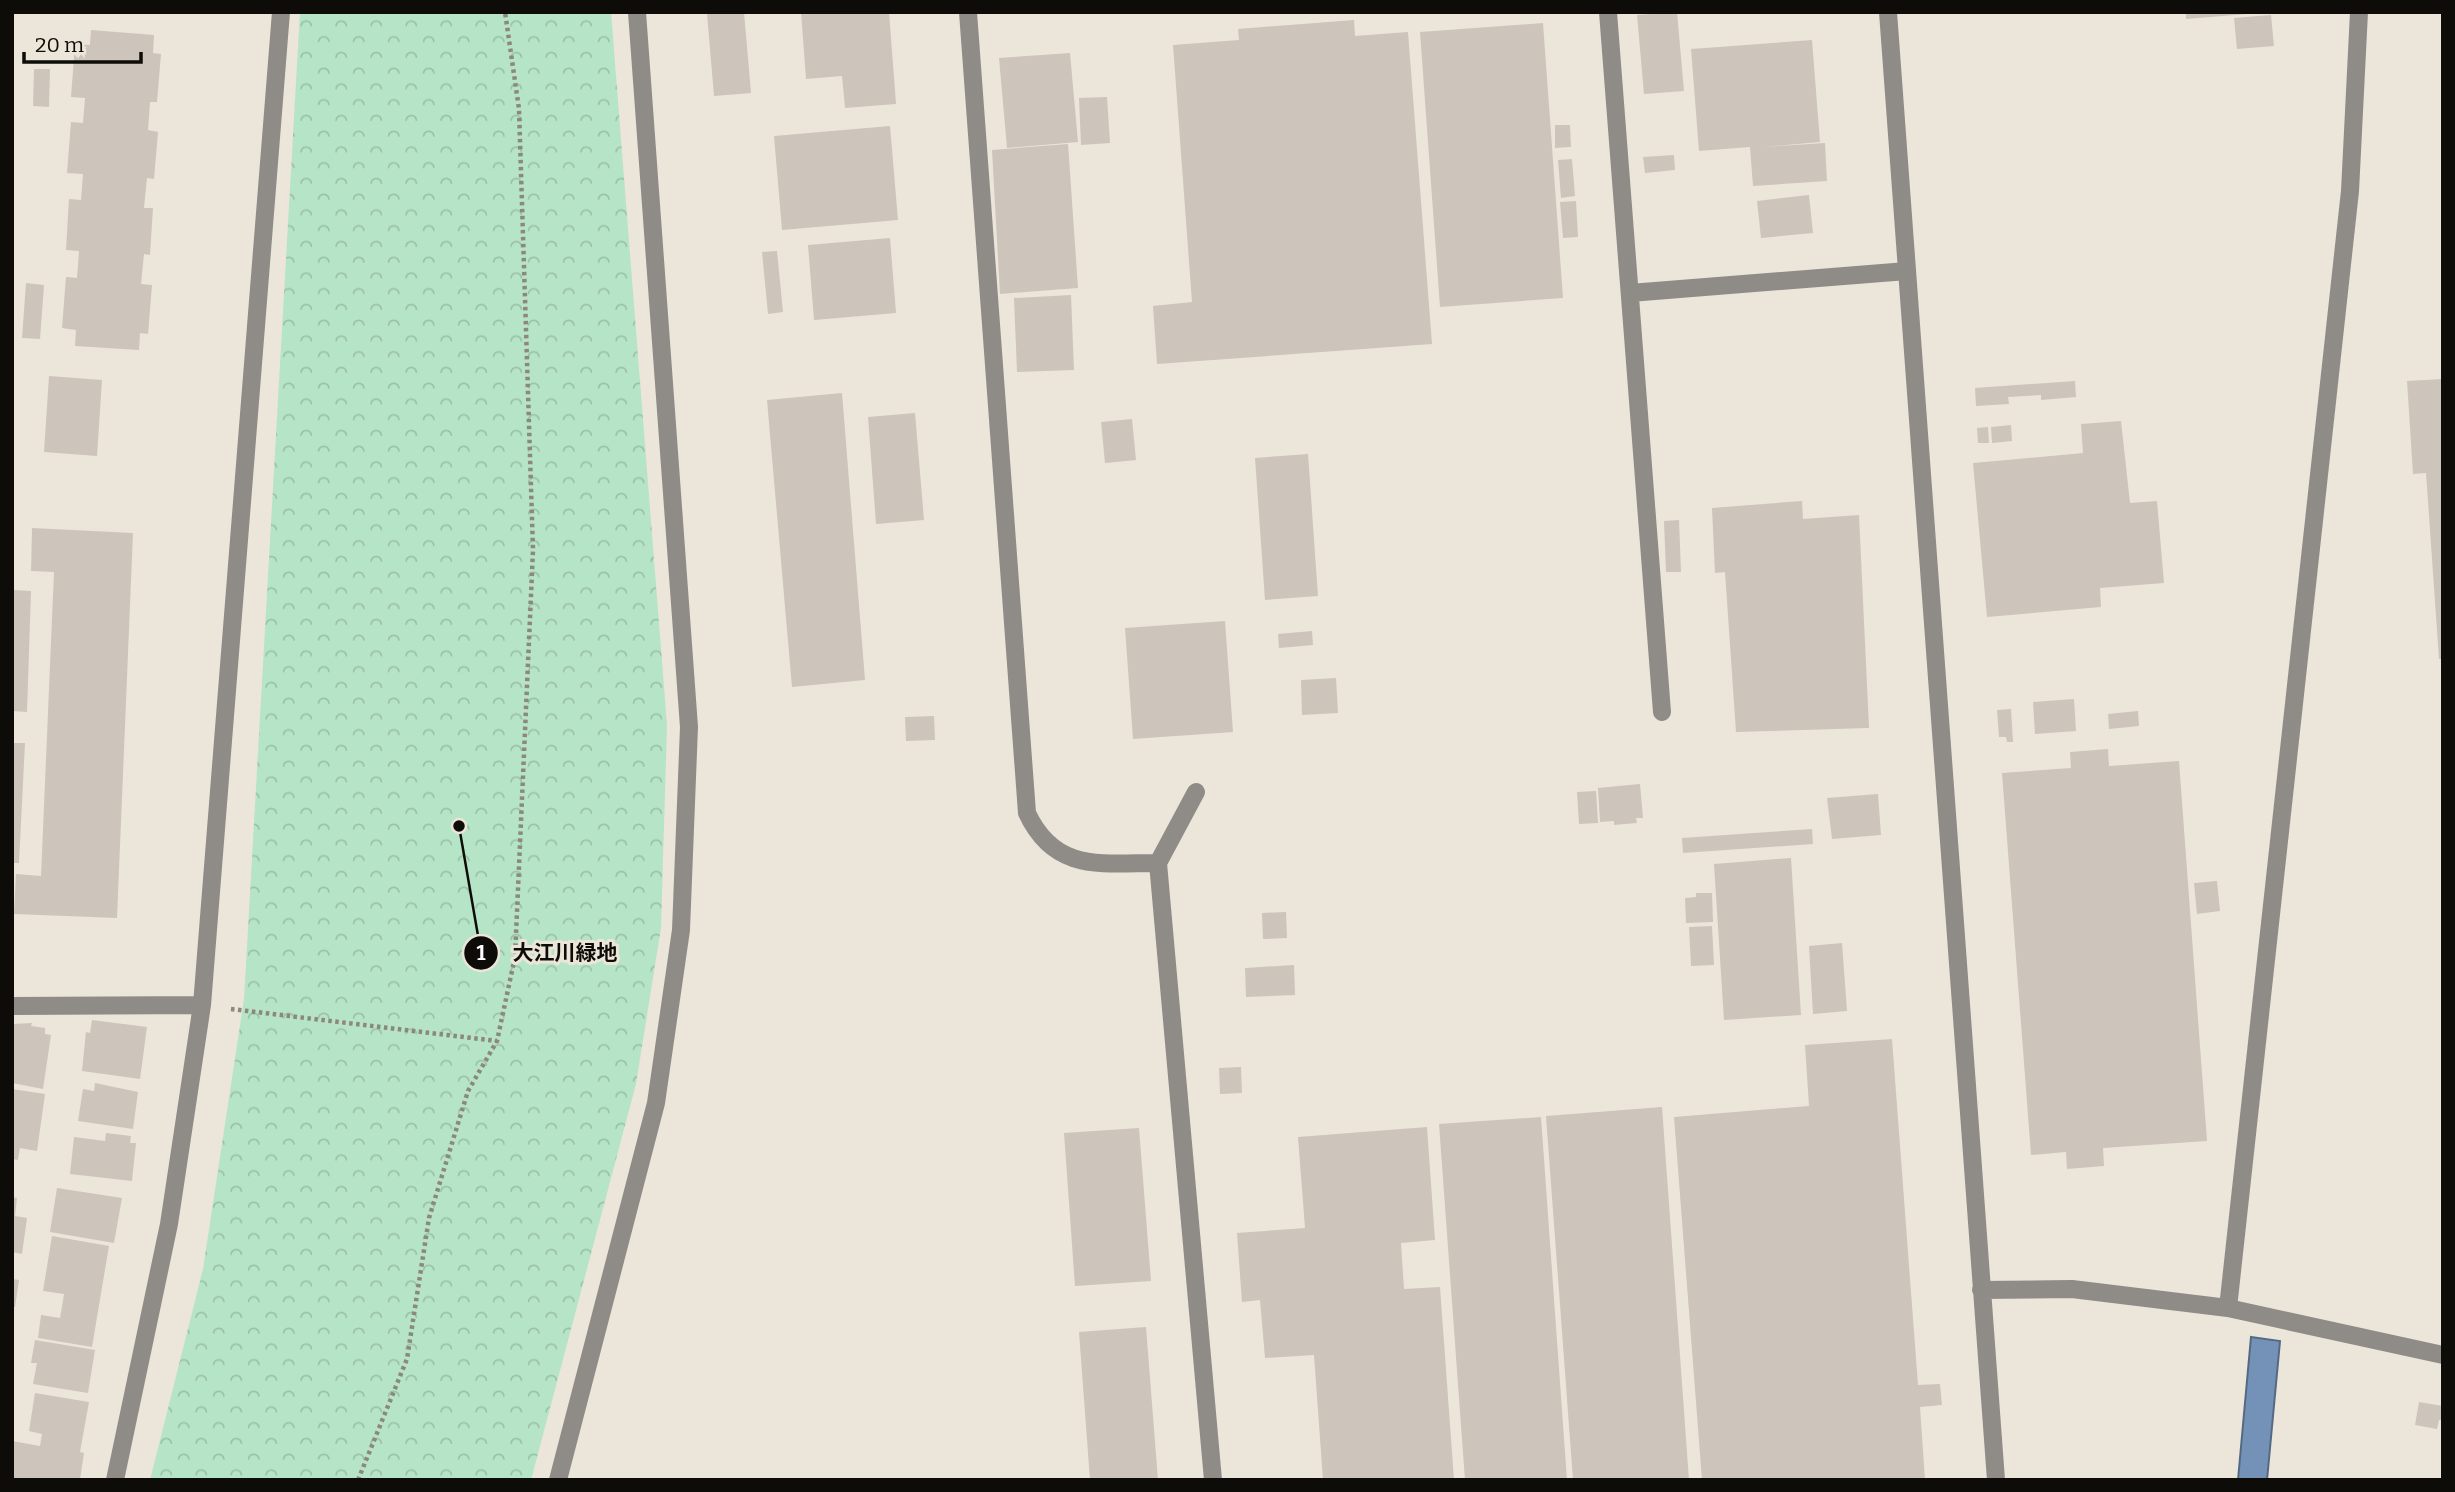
<svg xmlns="http://www.w3.org/2000/svg" width="2455" height="1492" viewBox="0 0 2455 1492" font-family="Bitter,'Noto Sans JP',serif">
  <style>
    .park { fill: url(#park-crowns) }
    .water { fill: #7492b7; stroke: #556a82; stroke-width: 2 }
    .building { fill: #cdc5bb }
    .lines { fill: none; stroke-linecap: round; stroke-linejoin: round }
    .path { stroke: #8c877f; stroke-width: 4.5; stroke-dasharray: 3.5 3.5; stroke-linecap: butt }
    .service { stroke: #8f8c88; stroke-width: 18 }
    .minor { stroke: #8f8c88; stroke-width: 18 }
    .leader { fill: none; stroke: #0e0c08; stroke-width: 2.5 }
    .callout-dot { fill: #0e0c08; stroke: #ece5da; stroke-width: 2.5 }
    .mark-label { font-size: 21px; text-anchor: middle; font-weight: bold; fill: #fff }
    .callout-label { font-size: 21px; text-anchor: middle; font-weight: bold; fill: #0e0c08; stroke: #ece5da; stroke-width: 6; stroke-linejoin: round; paint-order: stroke }
  </style>
  <defs>
    <pattern id="park-crowns" width="20" height="18" patternUnits="userSpaceOnUse" patternTransform="scale(1.75)"><rect width="20" height="18" fill="#b6e4c7"/><path d="M2 6a3 3 0 1 1 6 0M12 15a3 3 0 1 1 6 0" fill="none" stroke="#9bc2a9"/></pattern>
  </defs>
  <rect width="100%" height="100%" fill="#ece5da"/>
  <!-- park -->
  <path class="park" d="M 300,12 L 611,12 L 667,725 L 661,928 L 636,1084 L 531,1480 L 150,1480 L 203,1269 L 244,999 Z"/>
  <!-- water -->
  <path class="water" d="M 2251,1337 L 2280,1341 L 2267,1480 L 2238,1480 Z"/>
  <!-- building -->
  <path class="building" d="M 744,12 L 751,93 L 714,96 L 707,14 Z
    M 801,12 L 889,12 L 896,104 L 845,108 L 842,76 L 806,79 Z
    M 1677,12 L 1684,91 L 1644,94 L 1637,15 Z
    M 2186,12 L 2247,12 L 2247,14 L 2186,19 Z
    M 2271,15 L 2274,46 L 2237,49 L 2234,18 Z
    M 1354,20 L 1355,36 L 1408,32 L 1432,344 L 1157,364 L 1153,306 L 1192,302 L 1173,45 L 1239,40 L 1238,29 Z
    M 1543,23 L 1563,298 L 1440,307 L 1420,32 Z
    M 91,30 L 154,35 L 153,53 L 161,54 L 157,102 L 150,102 L 148,130 L 158,132 L 154,179 L 147,178 L 144,208 L 153,208 L 150,255 L 144,254 L 141,284 L 152,285 L 148,334 L 140,333 L 139,350 L 75,346 L 76,330 L 62,328 L 66,277 L 77,278 L 79,251 L 66,250 L 69,199 L 81,200 L 83,174 L 67,173 L 71,122 L 83,123 L 85,98 L 71,97 L 75,44 L 90,45 Z
    M 1812,40 L 1820,142 L 1764,147 L 1825,143 L 1827,181 L 1753,186 L 1750,147 L 1699,151 L 1691,49 Z
    M 1070,53 L 1078,142 L 1007,148 L 999,58 Z
    M 34,69 L 50,69 L 49,107 L 33,106 Z
    M 1107,97 L 1110,143 L 1081,145 L 1079,98 Z
    M 1555,125 L 1570,125 L 1571,147 L 1555,148 Z
    M 890,126 L 898,220 L 782,230 L 774,136 Z
    M 1068,144 L 1078,288 L 1000,294 L 992,150 Z
    M 1674,155 L 1675,170 L 1645,173 L 1643,157 Z
    M 1572,159 L 1575,196 L 1561,198 L 1558,160 Z
    M 1809,195 L 1813,233 L 1761,238 L 1757,201 Z
    M 1576,201 L 1578,237 L 1563,238 L 1560,202 Z
    M 890,238 L 896,313 L 814,320 L 808,245 Z
    M 777,251 L 783,312 L 768,314 L 762,252 Z
    M 26,283 L 44,285 L 40,339 L 22,338 Z
    M 1071,295 L 1074,370 L 1017,372 L 1014,298 Z
    M 49,376 L 102,380 L 97,456 L 44,452 Z
    M 2443,379 L 2443,659 L 2439,659 L 2426,473 L 2413,474 L 2407,381 Z
    M 2075,381 L 2076,397 L 2041,400 L 2041,395 L 2008,397 L 2009,404 L 1976,406 L 1975,388 Z
    M 842,393 L 865,680 L 792,687 L 767,400 Z
    M 915,413 L 924,520 L 876,524 L 868,417 Z
    M 1132,419 L 1136,460 L 1105,463 L 1101,422 Z
    M 2121,421 L 2130,503 L 2157,501 L 2164,583 L 2100,588 L 2101,607 L 1987,617 L 1973,463 L 2083,453 L 2081,424 Z
    M 2011,425 L 2012,441 L 1992,443 L 1991,427 Z
    M 1988,427 L 1989,443 L 1978,443 L 1977,428 Z
    M 1308,454 L 1318,596 L 1265,600 L 1255,458 Z
    M 1802,501 L 1803,519 L 1859,515 L 1869,728 L 1736,732 L 1725,572 L 1715,573 L 1712,508 Z
    M 1679,520 L 1681,572 L 1666,572 L 1664,521 Z
    M 32,528 L 133,533 L 117,918 L 14,914 L 16,874 L 41,876 L 54,572 L 31,571 Z
    M 14,590 L 31,591 L 27,712 L 12,711 Z
    M 1225,621 L 1233,732 L 1133,739 L 1125,628 Z
    M 1312,631 L 1313,645 L 1279,648 L 1278,634 Z
    M 1336,678 L 1338,713 L 1302,715 L 1301,680 Z
    M 2074,699 L 2076,731 L 2035,734 L 2033,702 Z
    M 2011,709 L 2013,742 L 2007,742 L 2006,737 L 1999,737 L 1997,710 Z
    M 2138,711 L 2139,726 L 2109,729 L 2108,714 Z
    M 934,716 L 935,740 L 906,741 L 905,717 Z
    M 12,743 L 25,743 L 19,863 L 12,863 Z
    M 2108,749 L 2109,766 L 2179,761 L 2207,1141 L 2103,1148 L 2104,1166 L 2067,1169 L 2066,1152 L 2031,1155 L 2002,773 L 2071,768 L 2070,752 Z
    M 1640,784 L 1643,818 L 1636,818 L 1637,823 L 1614,825 L 1614,821 L 1600,822 L 1598,788 Z
    M 1596,791 L 1598,823 L 1579,824 L 1577,792 Z
    M 1878,794 L 1881,835 L 1832,839 L 1827,798 Z
    M 1812,829 L 1813,844 L 1683,853 L 1682,838 Z
    M 1791,858 L 1801,1015 L 1724,1020 L 1714,864 Z
    M 2217,881 L 2220,911 L 2197,914 L 2194,883 Z
    M 1696,893 L 1712,893 L 1713,922 L 1686,923 L 1685,898 L 1696,897 Z
    M 1286,912 L 1287,938 L 1263,939 L 1262,913 Z
    M 1712,926 L 1714,965 L 1691,966 L 1689,927 Z
    M 1842,943 L 1847,1011 L 1813,1014 L 1809,946 Z
    M 1294,965 L 1295,995 L 1246,997 L 1245,968 Z
    M 92,1020 L 147,1027 L 140,1079 L 82,1071 L 86,1032 L 90,1033 Z
    M 32,1023 L 31,1026 L 45,1028 L 45,1034 L 51,1035 L 43,1089 L 12,1083 L 12,1024 Z
    M 1892,1039 L 1918,1385 L 1940,1384 L 1942,1405 L 1920,1407 L 1925,1480 L 1702,1480 L 1674,1117 L 1809,1106 L 1805,1045 Z
    M 1241,1067 L 1242,1093 L 1220,1094 L 1219,1068 Z
    M 95,1083 L 138,1092 L 133,1129 L 78,1121 L 83,1089 L 94,1091 Z
    M 12,1089 L 45,1094 L 37,1151 L 20,1148 L 18,1160 L 12,1159 Z
    M 1662,1107 L 1689,1480 L 1573,1480 L 1546,1116 Z
    M 1541,1117 L 1567,1480 L 1465,1480 L 1439,1124 Z
    M 1427,1127 L 1435,1240 L 1401,1243 L 1404,1289 L 1440,1287 L 1454,1480 L 1323,1480 L 1314,1355 L 1265,1358 L 1260,1300 L 1242,1302 L 1237,1233 L 1305,1228 L 1298,1137 Z
    M 1139,1128 L 1151,1281 L 1075,1286 L 1064,1133 Z
    M 106,1133 L 131,1136 L 130,1143 L 136,1143 L 132,1181 L 70,1174 L 74,1137 L 105,1141 Z
    M 57,1188 L 122,1198 L 114,1243 L 50,1232 Z
    M 12,1197 L 17,1198 L 15,1216 L 27,1218 L 22,1254 L 12,1252 Z
    M 52,1236 L 109,1246 L 92,1347 L 38,1338 L 41,1315 L 60,1318 L 64,1294 L 43,1291 Z
    M 12,1279 L 19,1280 L 15,1307 L 12,1307 Z
    M 1146,1327 L 1158,1480 L 1090,1480 L 1079,1332 Z
    M 35,1340 L 95,1350 L 88,1393 L 33,1384 L 37,1363 L 31,1363 Z
    M 35,1393 L 89,1402 L 80,1452 L 84,1453 L 80,1480 L 12,1480 L 12,1441 L 40,1446 L 42,1434 L 29,1431 Z
    M 2419,1402 L 2443,1406 L 2443,1420 L 2439,1420 L 2437,1429 L 2415,1425 Z"/>
  <g class="lines">
    <!-- path -->
    <path class="path" d="M 231,1009 L 497,1041
      M 358,1480 L 407,1359 L 429,1218 L 468,1091 L 497,1041 L 515,957 L 533,550 L 519,109 L 505,12"/>
    <!-- service -->
    <path class="service" d="M 968,12 L 1027,813 C 1055,873 1102,863 1158,863
      M 1608,12 L 1662,712
      M 1888,12 L 1996,1480
      M 1630,293 L 1907,271
      M 1196,792 L 1158,863 L 1213,1480
      M 1981,1290 L 2072,1289 L 2228,1308 L 2443,1355
      M 2228,1308 L 2350,191 L 2359,12"/>
    <!-- minor -->
    <path class="minor" d="M 12,1006 L 202,1005
      M 115,1480 L 169,1224 L 202,1005 L 281,12
      M 558,1480 L 656,1103 L 681,930 L 689,727 L 637,12"/>
  </g>
  <!-- callouts -->
  <path class="leader" d="M459 826L481 953"/>
  <g class="callout-dot">
    <circle cx="459" cy="826" r="7"/>
    <circle cx="481" cy="953" r="18"/>
  </g>
  <g class="mark-label">
    <text x="481" y="960">1</text>
  </g>
  <g class="callout-label">
    <text x="565" y="960">大江川緑地</text>
  </g>
  <!-- border -->
  <rect width="2455" height="1492" fill="none" stroke="#0e0c08" stroke-width="28"/>
  <!-- scale -->
  <path d="M24 52v10h117v-10" fill="none" stroke="#0e0c08" stroke-width="3.5"/>
  <text x="35" y="52" font-size="21" fill="#0e0c08" stroke="#ece5da" stroke-width="5" paint-order="stroke">20 m</text>
</svg>
